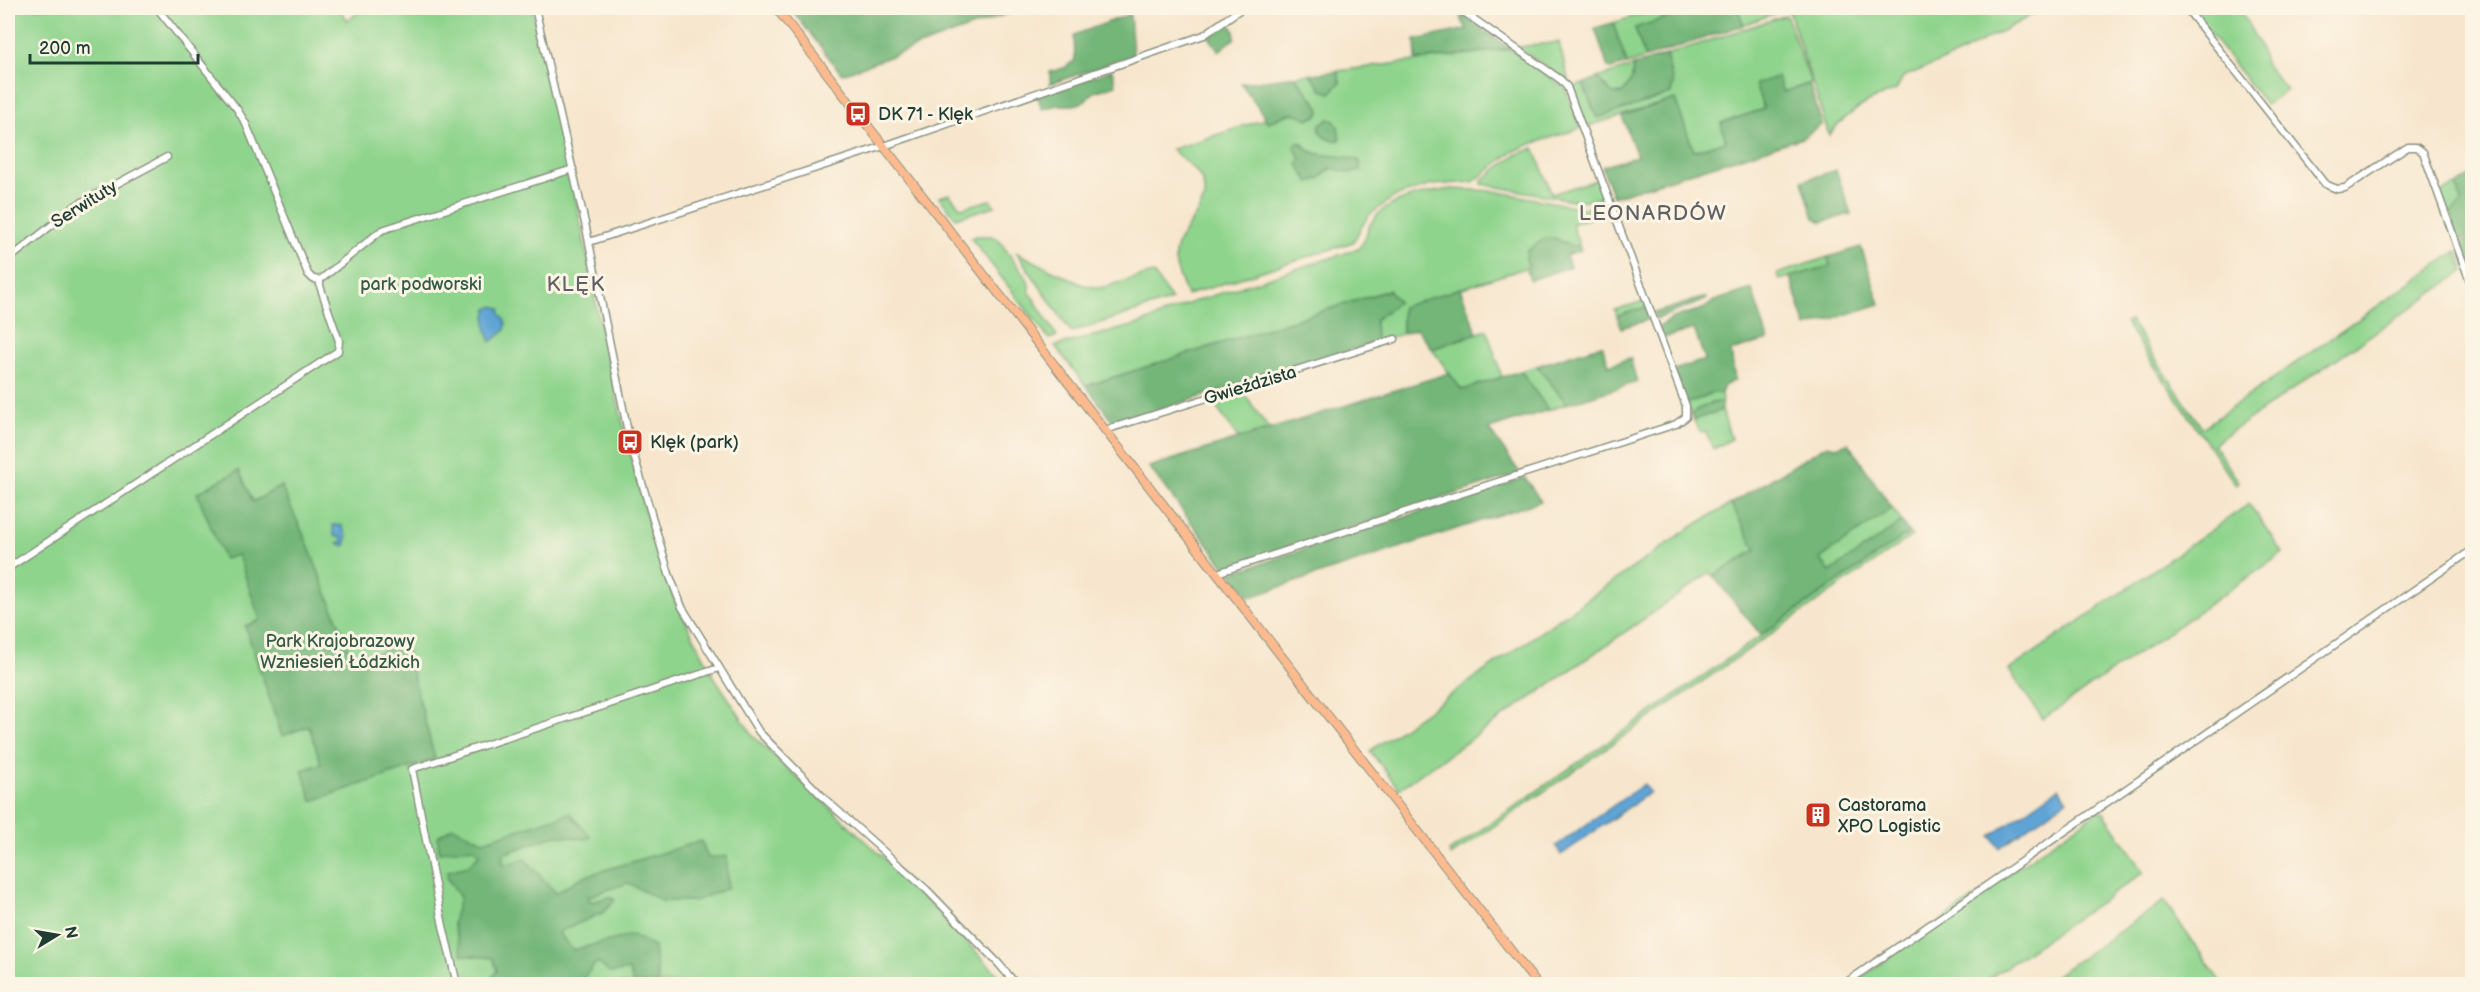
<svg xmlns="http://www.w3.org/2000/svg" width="2480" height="992" viewBox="0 0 2480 992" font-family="'Balsamiq Sans',sans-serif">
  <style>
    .green { fill: #8fd48d; stroke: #578860; stroke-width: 1.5; fill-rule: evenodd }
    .forest { fill: #73b678; stroke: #497a56; stroke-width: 1.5 }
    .water { fill: #5fa4d5; stroke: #3f7084; stroke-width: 1.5 }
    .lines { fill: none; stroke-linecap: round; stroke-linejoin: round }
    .minor-casing { stroke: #8b9280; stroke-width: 9 }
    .major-casing { stroke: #8b9280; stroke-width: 10 }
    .minor { stroke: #fff; stroke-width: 6 }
    .major { stroke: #fcba8e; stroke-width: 8 }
    .labels { text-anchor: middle; stroke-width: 6; stroke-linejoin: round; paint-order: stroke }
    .poi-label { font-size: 18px; fill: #1f3d34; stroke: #fcf5e5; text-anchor: start }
    .street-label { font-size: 18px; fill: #1f3d34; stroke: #fcf5e5 }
    .park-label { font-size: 18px; fill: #355b46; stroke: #fcf5e5 }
    .quarter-label { font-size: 21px; letter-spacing: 1.5px; fill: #605f64; stroke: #fcf5e5 }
  </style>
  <rect width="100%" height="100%" fill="#fcf5e5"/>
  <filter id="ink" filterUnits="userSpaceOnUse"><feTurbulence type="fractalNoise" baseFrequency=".0167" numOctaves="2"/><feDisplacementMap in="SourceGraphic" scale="12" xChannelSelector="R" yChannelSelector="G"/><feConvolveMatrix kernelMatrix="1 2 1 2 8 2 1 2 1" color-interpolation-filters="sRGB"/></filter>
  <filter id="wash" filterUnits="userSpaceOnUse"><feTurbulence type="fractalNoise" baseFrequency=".008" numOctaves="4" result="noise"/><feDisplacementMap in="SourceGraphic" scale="24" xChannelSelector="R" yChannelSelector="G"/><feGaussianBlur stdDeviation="1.35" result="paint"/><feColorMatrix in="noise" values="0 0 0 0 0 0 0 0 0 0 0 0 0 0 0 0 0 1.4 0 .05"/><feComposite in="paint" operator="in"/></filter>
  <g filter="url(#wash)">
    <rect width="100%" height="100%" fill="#f7e6cd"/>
    <!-- green -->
    <path class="green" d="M 8,8 L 338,8 L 348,20 L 364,8 L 532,8 L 570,168 L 603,340 L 627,440 L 646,514 L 673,596 L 713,675 L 753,736 L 899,872 L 1007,984 L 8,984 Z
      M 1662,8 L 1729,8 L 1705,9 L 1635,28 L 1645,58 L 1627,64 L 1613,23 Z
      M 1738,8 L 1784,8 L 1784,10 L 1743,25 Z
      M 1788,8 L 2045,8 L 1957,55 L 1903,77 L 1896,90 C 1867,101 1850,110 1829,135 Z
      M 2190,8 L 2239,8 L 2259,44 L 2266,65 L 2287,90 L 2266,105 Z
      M 1786,15 L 1811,83 L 1783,92 L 1755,84 L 1764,109 L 1721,123 L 1726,141 L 1693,151 L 1675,99 L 1585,127 L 1571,88 L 1583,84 L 1597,118 L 1671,94 L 1673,84 L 1666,55 Z
      M 1559,42 L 1569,83 L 1518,47 Z
      M 1510,49 L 1565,88 L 1581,128 L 1525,146 L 1511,153 L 1473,182 L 1431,185 L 1394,197 L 1368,216 L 1353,242 L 1187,295 C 1183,285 1176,271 1175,260 C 1172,228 1220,209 1199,175 C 1192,165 1180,158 1172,149 L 1266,119 L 1268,122 C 1280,119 1286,112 1299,113 C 1306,118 1314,120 1320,112 L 1315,101 L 1295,76 L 1310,74 L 1322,90 L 1340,83 L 1338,71 ZM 1302,143 C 1311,157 1333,157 1348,157 L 1346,172 L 1333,168 L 1322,176 L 1297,163 L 1301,162 Z
      M 1633,66 L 1632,79 L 1624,93 L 1613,94 L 1597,78 Z
      M 1534,148 L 1552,194 L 1599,179 L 1606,198 L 1577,201 L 1482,184 L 1482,180 L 1514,156 Z
      M 2456,185 L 2462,200 L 2461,205 L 2451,216 L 2453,222 L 2451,224 L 2440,194 Z
      M 1451,189 L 1494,191 L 1583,208 L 1608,204 L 1610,207 L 1607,208 L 1608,212 L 1572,224 L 1579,245 L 1573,247 L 1563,242 L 1529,267 L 1402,307 L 1402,334 L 1376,342 L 1375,320 L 1393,306 L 1389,290 L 1086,386 L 1055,346 L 1140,324 L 1193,302 L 1358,249 C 1369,238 1365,230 1373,220 C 1390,198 1425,193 1451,189 Z
      M 949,194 L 961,208 L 990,200 L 995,206 L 956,218 L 939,197 Z
      M 976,236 L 992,236 L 998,239 L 1028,280 L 1030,293 L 1057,336 L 1049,339 L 971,238 Z
      M 2457,251 L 2464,271 L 2213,444 L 2239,482 L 2236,485 L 2125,323 L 2130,321 L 2202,428 Z
      M 1017,253 L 1083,285 L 1100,288 L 1153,273 L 1172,300 L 1071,332 Z
      M 1828,257 L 1830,266 L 1779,280 L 1777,274 Z
      M 1644,301 L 1646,307 L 1617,316 L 1615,310 Z
      M 1487,330 L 1502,377 L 1462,391 L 1432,349 Z
      M 1537,366 L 1567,404 L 1548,410 L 1521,371 Z
      M 1242,391 L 1269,429 L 1239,439 L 1212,401 Z
      M 1715,392 L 1721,393 L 1722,403 L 1711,403 L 1691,415 L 1687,404 Z
      M 1722,410 L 1731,439 L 1714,449 L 1705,431 L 1701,432 L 1693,420 Z
      M 1731,504 L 1756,550 L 1713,576 L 1710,573 L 1399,789 L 1370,751 L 1690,528 Z
      M 2249,504 L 2283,553 L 2043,719 L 2009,670 Z
      M 1892,508 L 1902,522 L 1830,572 L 1820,558 Z
      M 1909,533 L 1912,536 L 1451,856 L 1449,852 Z
      M 2098,811 L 2104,813 L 2144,872 L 1981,984 L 1852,984 Z
      M 2164,901 L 2222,984 L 2043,984 Z"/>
    <!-- forest -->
    <path class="forest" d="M 790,8 L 1023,8 L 842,74 Z
      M 1729,8 L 1738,8 L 1743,25 L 1645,58 L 1635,28 L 1693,9 Z
      M 1130,14 L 1133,56 L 1050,84 L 1050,72 L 1064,68 L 1075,60 L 1074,35 Z
      M 1463,15 L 1510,49 L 1416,60 L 1415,40 L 1467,29 L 1460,17 Z
      M 1228,22 L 1234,30 L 1235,38 L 1219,51 L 1209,37 Z
      M 1613,23 L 1627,64 L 1611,69 L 1608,68 L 1595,28 Z
      M 1666,55 L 1673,84 L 1671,94 L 1597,118 L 1583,84 L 1597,78 L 1613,94 L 1623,93 L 1632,79 L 1633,66 Z
      M 1112,70 L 1116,85 L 1094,92 L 1084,102 L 1074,105 L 1057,105 L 1042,109 L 1037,95 Z
      M 1338,71 L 1340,83 L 1330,93 L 1322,90 L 1310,74 Z
      M 1295,76 L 1319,107 L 1320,112 L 1317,116 L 1308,119 C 1283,106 1291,116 1268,122 L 1241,83 Z
      M 1777,77 L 1783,92 L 1809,84 L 1822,124 L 1802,138 L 1613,197 L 1602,167 L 1637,156 L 1622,116 L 1675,99 L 1694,151 L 1726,141 L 1721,123 L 1764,109 L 1755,84 Z
      M 1328,119 C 1341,121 1338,132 1340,140 C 1329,141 1317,137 1320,124 Z
      M 1298,142 C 1303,144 1305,149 1310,151 C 1326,159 1345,153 1360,161 L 1360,171 L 1351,173 L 1330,168 L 1319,179 L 1309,182 L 1297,163 L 1301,161 L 1294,146 Z
      M 1836,170 L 1851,214 L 1822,222 L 1814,218 L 1802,181 Z
      M 2472,175 L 2472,234 L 2458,243 L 2451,224 L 2453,222 L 2451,213 L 2462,203 L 2456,185 Z
      M 2472,237 L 2472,262 L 2466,266 L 2459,246 Z
      M 1545,238 L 1555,238 L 1573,247 L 1579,245 L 1581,250 L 1566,255 L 1570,267 L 1530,280 L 1526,268 L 1529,266 L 1526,260 L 1527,251 Z
      M 1861,247 L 1880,304 L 1806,327 L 1790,277 L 1830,266 L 1828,257 Z
      M 1460,288 L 1477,333 L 1432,349 L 1417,329 L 1402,334 L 1402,307 Z
      M 1752,289 L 1768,340 L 1731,351 L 1735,380 L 1724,386 L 1721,393 L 1711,393 L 1687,404 L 1674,370 L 1705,360 L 1694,329 L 1663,338 L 1659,327 L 1673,318 L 1705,308 L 1714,301 Z
      M 1389,290 L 1398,302 L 1375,320 L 1376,342 L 1115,424 L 1086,386 Z
      M 1706,297 L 1707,299 L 1703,301 L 1656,319 L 1654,313 Z
      M 1646,307 L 1650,316 L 1647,320 L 1621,328 L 1617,316 Z
      M 1602,345 L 1609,365 L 1630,358 L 1637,382 L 1567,404 L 1537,366 Z
      M 1521,371 L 1548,410 L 1489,429 L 1520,473 L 1226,568 L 1149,467 L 1449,373 L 1462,390 Z
      M 1716,402 L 1722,403 L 1722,410 L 1693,420 L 1691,415 L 1700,408 Z
      M 1848,443 L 1892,508 L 1820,559 L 1830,572 L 1902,522 L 1909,533 L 1761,635 L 1713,576 L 1756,550 L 1731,504 L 1827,445 L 1836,447 Z
      M 239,470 L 253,502 L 281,486 L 306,540 L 353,660 L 405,645 L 435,759 L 312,801 L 302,770 L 321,764 L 309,726 L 282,736 L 245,626 L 260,620 L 238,555 L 224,559 L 197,493 Z
      M 1525,478 L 1541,501 L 1250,597 L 1231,573 Z
      M 570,813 L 591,837 L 585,839 L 556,835 L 503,854 L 503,865 L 525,859 L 556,893 L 582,877 L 701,841 L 708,858 L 727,856 L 728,888 L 694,901 L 662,901 L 628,883 L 589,896 L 590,902 L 610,897 L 615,900 L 602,913 L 558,932 L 573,950 L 632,935 L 654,947 L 658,982 L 656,984 L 633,984 L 629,970 L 610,973 L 597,962 L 578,984 L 487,984 L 497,971 L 493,958 L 462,955 L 453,923 L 460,897 L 447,878 L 448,871 L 468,866 L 480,854 L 473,848 L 439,852 L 438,836 L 453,827 L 483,841 Z"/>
    <!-- water -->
    <path class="water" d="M 494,306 L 501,309 L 500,312 L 506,323 L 505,330 L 491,342 C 486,332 484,319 488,309 Z
      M 333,525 L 342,526 L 347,538 L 345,546 L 338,543 L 343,541 L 342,538 L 334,536 Z
      M 1644,784 L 1650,792 L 1561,855 L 1556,846 Z
      M 2059,788 L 2067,800 L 1999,848 L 1991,836 Z"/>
  </g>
  <g filter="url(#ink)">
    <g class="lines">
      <!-- minor casing -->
      <g class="minor-casing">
        <path id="minor" d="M 157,8 L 237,109 L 246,124 L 308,274 L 313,279 L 320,280
          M 535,8 L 585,223 L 630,442 L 669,574 L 682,607 L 759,732 L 827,801 L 927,890 L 998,963 L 1016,984
          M 2186,8 L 2325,184 L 2337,189 L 2345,188 L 2408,147 L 2416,147 L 2423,152 L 2472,287
          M 589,242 L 884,146 L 1204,35 L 1242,8
          M 8,260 L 77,205 L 167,157
          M 1105,430 L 1395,339
          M 8,568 L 338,351 L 339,341 L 320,286 L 320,280 L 382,230 L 573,169
          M 1217,573 L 1676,424 L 1686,417 L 1686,406 L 1567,87 L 1561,80 L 1458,8
          M 457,984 L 443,926 L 412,769 L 719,668
          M 1844,984 L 2472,550"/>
      </g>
      <!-- major casing -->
      <g class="major-casing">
        <path id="major" d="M 776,8 L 1537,984"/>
      </g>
      <!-- minor -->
      <use href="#minor" class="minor"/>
      <!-- major -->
      <use href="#major" class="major"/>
    </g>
  </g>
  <!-- icons -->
  <defs>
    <g id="bus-square" transform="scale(1.35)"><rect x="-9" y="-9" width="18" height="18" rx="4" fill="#c8321e" stroke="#fcf5e5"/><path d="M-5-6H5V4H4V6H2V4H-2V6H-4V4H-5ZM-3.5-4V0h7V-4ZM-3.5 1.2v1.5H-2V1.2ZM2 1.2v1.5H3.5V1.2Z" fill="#fff"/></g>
    <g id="building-square" transform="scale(1.35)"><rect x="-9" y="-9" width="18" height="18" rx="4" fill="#c8321e" stroke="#fcf5e5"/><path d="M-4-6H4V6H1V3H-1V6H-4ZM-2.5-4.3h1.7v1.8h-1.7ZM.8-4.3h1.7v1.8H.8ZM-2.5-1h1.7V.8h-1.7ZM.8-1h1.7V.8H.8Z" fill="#fff"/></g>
  </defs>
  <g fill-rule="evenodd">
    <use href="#bus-square" x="858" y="114"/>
    <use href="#bus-square" x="630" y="442"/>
    <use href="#building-square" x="1818" y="815"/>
  </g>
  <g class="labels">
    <!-- poi labels -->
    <g class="poi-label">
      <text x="878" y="120">DK 71 - Klęk</text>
      <text x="650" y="448">Klęk (park)</text>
      <text x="1838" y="811">Castorama<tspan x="1838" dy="21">XPO Logistic</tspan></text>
    </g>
    <!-- street labels -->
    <g class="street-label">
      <text transform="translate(84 204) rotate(-32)" y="6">Serwituty</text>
      <text transform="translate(1250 385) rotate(-17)" y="6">Gwieździsta</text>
    </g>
    <!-- park labels -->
    <g class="park-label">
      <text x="421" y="290">park podworski</text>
      <text x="340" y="647">Park Krajobrazowy<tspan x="340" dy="21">Wzniesień Łódzkich</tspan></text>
    </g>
    <!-- quarter labels -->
    <g class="quarter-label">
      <text x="1653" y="220">LEONARDÓW</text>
      <text x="576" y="291">KLĘK</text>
    </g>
  </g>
  <!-- margin -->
  <rect width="2480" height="992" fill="none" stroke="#fcf5e5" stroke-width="30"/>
  <!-- north arrow -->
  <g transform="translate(57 935) rotate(79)" stroke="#fcf5e5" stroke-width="4.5" paint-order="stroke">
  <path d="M0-4.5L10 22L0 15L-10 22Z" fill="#1f3d34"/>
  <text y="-9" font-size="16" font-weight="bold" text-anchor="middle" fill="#1f3d34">N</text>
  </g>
  <!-- scale -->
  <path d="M30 54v9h168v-9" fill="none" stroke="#1f3d34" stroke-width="3"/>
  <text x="39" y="54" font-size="18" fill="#1f3d34" stroke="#fcf5e5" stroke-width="4.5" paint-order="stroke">200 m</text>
</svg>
